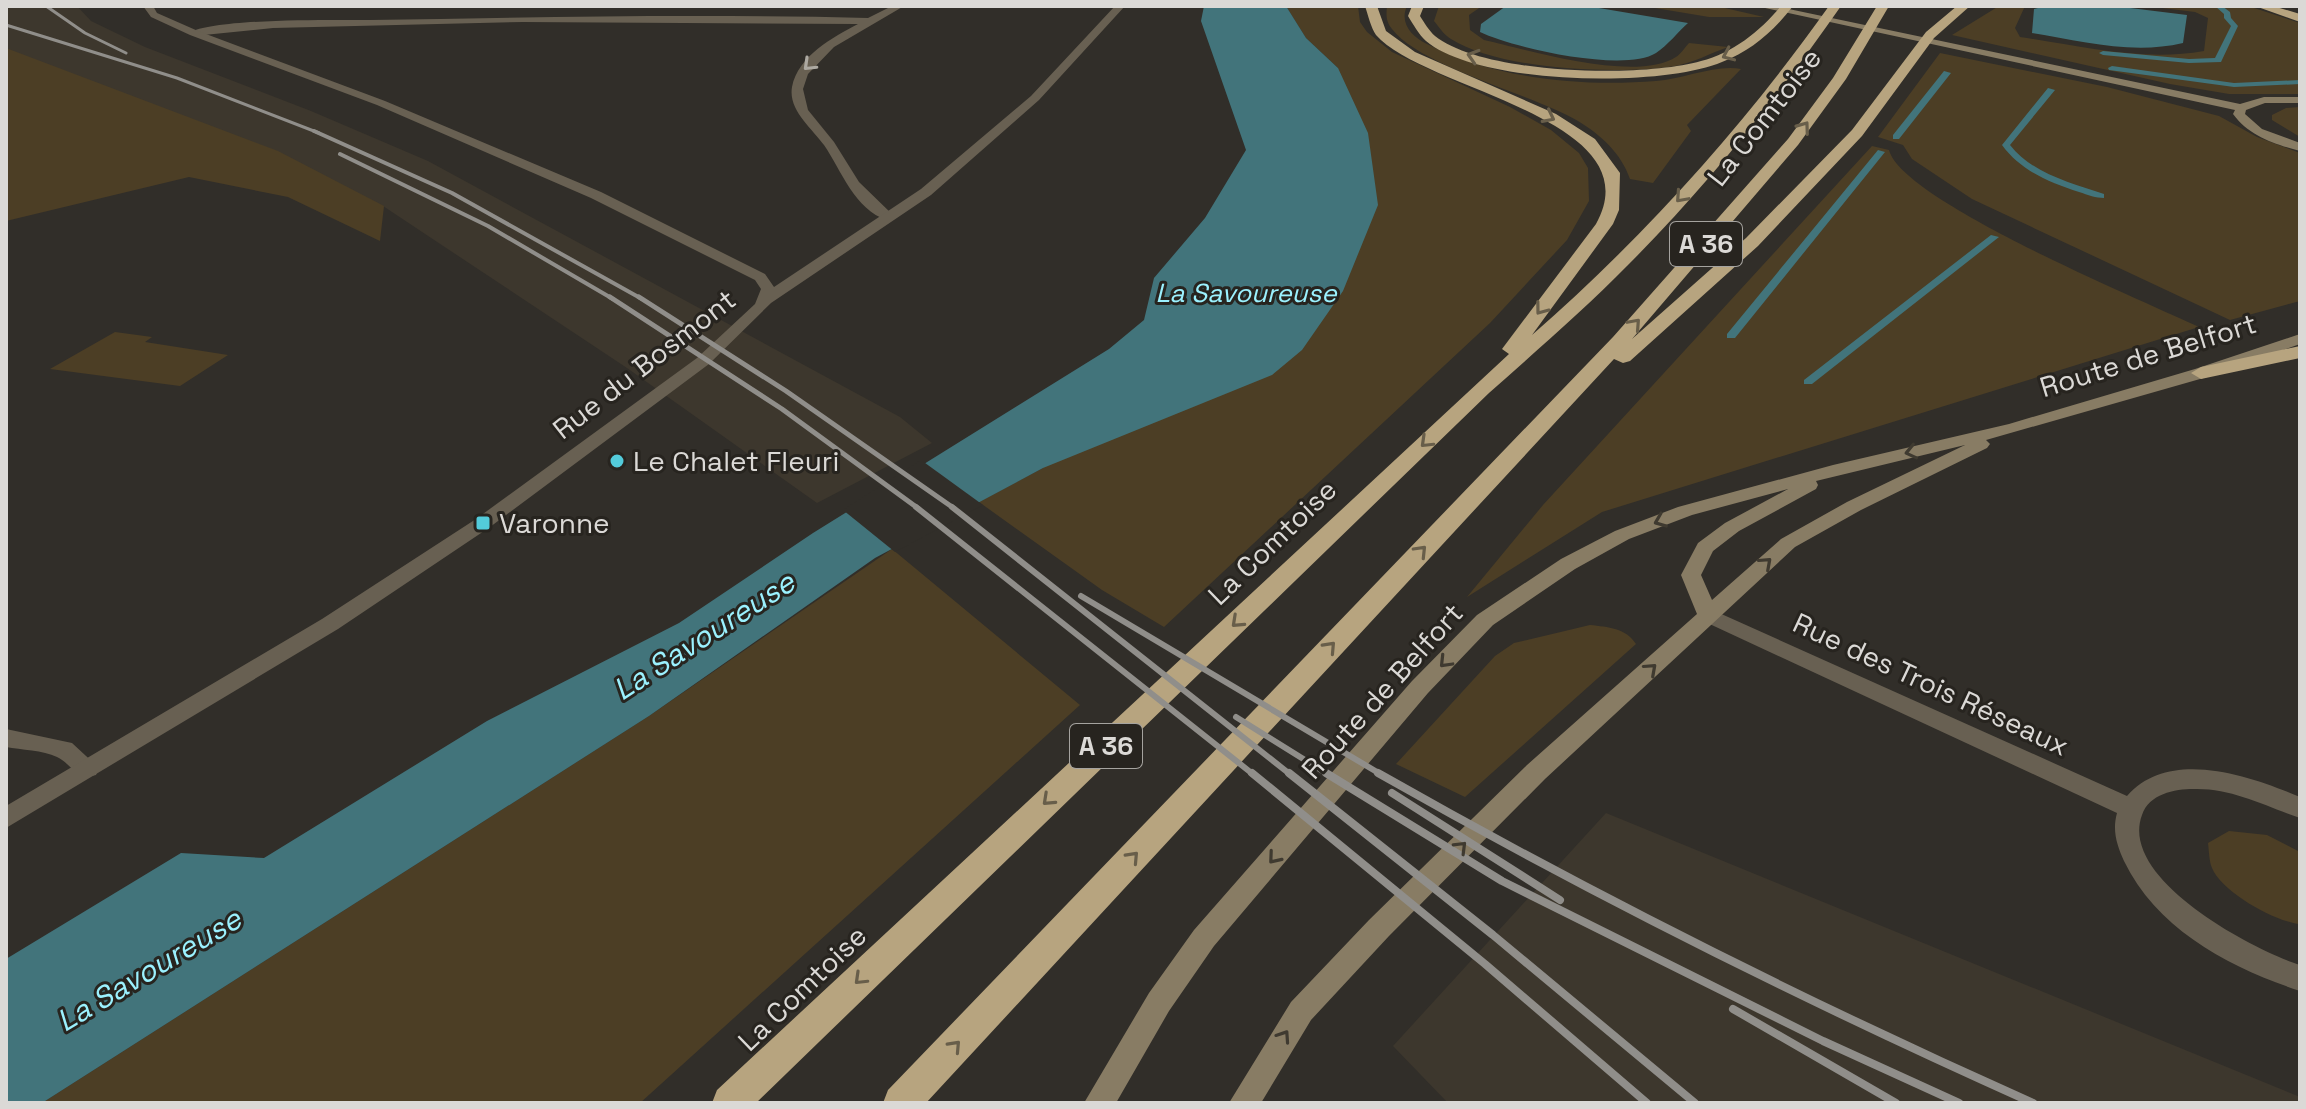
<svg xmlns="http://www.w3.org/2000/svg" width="2306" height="1109" viewBox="0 0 2306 1109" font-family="'Space Grotesk',sans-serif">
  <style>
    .built { fill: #3d372d }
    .green { fill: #4c3e25 }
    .water { fill: #42747b }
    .pier { fill: #312e29 }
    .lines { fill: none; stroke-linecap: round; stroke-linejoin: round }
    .stream { fill: #42747b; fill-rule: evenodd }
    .minor { fill: #686052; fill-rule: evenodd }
    .tertiary { fill: #686052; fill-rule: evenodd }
    .secondary { fill: #887c64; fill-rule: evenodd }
    .motorway { fill: #b7a47f; fill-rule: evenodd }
    .rail-far4 { stroke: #908e8a; stroke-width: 3 }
    .rail-far3 { stroke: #908e8a; stroke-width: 4 }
    .rail-far2 { stroke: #908e8a; stroke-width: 5 }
    .rail-far1 { stroke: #908e8a; stroke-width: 6 }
    .rail { stroke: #908e8a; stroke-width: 8 }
    .oneway { stroke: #685e4a }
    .oneway2 { stroke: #ada9a1 }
    .oneway3 { stroke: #3f3a30 }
    .poi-dot { fill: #53cbda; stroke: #27241f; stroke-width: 3 }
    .labels { text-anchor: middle; stroke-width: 6; stroke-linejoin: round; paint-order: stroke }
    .shield { fill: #27241f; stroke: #a5a39f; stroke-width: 2 }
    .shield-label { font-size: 26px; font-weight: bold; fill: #dbd9d6 }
    .far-water-label { font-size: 26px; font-style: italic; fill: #9bf1fe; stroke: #27241f }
    .street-label { font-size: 28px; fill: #dbd9d6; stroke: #27241f }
    .poi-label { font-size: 28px; fill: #dbd9d6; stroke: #27241f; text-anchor: start }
    .water-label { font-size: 30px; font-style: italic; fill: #9bf1fe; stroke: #27241f }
  </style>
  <rect width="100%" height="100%" fill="#312e29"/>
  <!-- built -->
  <path class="built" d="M 6,6 L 77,6 L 91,21 L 145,47 L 311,111 L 428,161 L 900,417 L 932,443 L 817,503 L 627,368 L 383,206 L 6,49 Z
    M 1606,813 L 2300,1097 L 2300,1103 L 1448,1103 L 1393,1046 Z"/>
  <!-- green -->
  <path class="green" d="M 1286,6 L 1358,6 L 1360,22 L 1367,32 L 1392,52 L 1510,107 L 1551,130 L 1579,153 L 1588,168 L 1589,201 L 1567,240 L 1490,323 L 1164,627 L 1102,590 L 979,502 L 1043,468 L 1338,68 L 1306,38 Z
    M 1387,6 L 1407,6 C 1399,23 1412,37 1427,44 C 1495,79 1581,87 1656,81 C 1683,79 1717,64 1741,69 L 1687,125 L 1691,131 L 1653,183 L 1630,179 C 1621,153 1601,135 1578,121 C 1532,94 1421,67 1392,29 C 1386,22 1386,15 1387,6 Z
    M 1439,6 L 1482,6 L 1469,15 L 1470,30 L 1484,40 C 1529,50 1635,83 1676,57 C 1681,54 1685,47 1689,43 L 1728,47 C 1711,53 1693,63 1675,66 C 1619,75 1499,70 1451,39 C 1444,35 1439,27 1434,21 Z
    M 1643,6 L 1716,6 L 1764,17 L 1709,17 Z
    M 1999,6 L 2025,6 L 2015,28 L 2020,37 C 2081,46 2143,62 2204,51 L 2208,18 L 2195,12 L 2146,6 L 2248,6 L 2300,23 L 2300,94 L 2229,94 L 2170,84 L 1952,35 Z
    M 6,48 L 278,151 L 384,206 L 380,241 L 288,197 L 189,177 L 6,221 Z
    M 1940,53 L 2107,87 L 2219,116 L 2257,137 L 2300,153 L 2300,301 L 2230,320 L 1972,199 L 1912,159 L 1903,145 L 1878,137 Z
    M 2300,107 L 2300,137 L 2272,120 L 2272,115 L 2286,108 Z
    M 1872,146 L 1889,150 C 1902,201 2144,301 2199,327 L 1602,512 L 1467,597 L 1543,505 Z
    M 115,332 L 152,337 L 145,342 L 228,355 L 180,386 L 50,369 Z
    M 892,549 L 1080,705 L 640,1103 L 42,1103 L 649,716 Z
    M 1590,625 C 1608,627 1626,628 1636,644 L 1465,797 L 1396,764 L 1495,656 L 1514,643 Z
    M 2229,831 L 2267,835 L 2300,852 L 2300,924 C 2275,922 2222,892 2212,868 C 2209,861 2209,850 2208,843 Z"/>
  <!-- water -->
  <path class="water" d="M 1204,6 L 1286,6 L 1306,38 L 1338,68 L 1368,133 L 1378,205 L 1343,291 L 1302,350 L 1272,375 L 1043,468 L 875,558 L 649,716 L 42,1103 L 6,1103 L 6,959 L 181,853 L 264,858 L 487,721 L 679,623 L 813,533 L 1109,349 L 1144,320 L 1154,278 L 1205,218 L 1246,150 L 1201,21 Z
    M 1506,6 L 1587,6 L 1688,23 C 1678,32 1668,45 1656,53 C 1624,73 1513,48 1480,32 L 1481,24 Z
    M 2046,6 L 2114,6 L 2187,15 L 2183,43 C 2132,55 2082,41 2032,33 L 2034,9 Z"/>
  <!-- pier -->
  <path class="pier" d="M 921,460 L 983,505 L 895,552 L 843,510 Z"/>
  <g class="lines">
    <!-- stream -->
    <path class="stream" d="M 2215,6 L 2222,6 L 2230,12 L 2231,18 L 2238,26 L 2221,62 L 2189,63 L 2103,55 L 2099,53 L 2103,51 L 2189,59 L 2215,58 L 2231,26 L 2224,18 L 2224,14 Z
      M 2112,66 L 2234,83 L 2300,80 L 2300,84 L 2234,87 L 2109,70 L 2108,68 Z
      M 1944,71 L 1951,73 L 1899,139 L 1893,139 L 1893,135 Z
      M 2048,88 L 2055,90 L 2010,145 C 2033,174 2071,183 2104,194 L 2104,198 C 2096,198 2088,195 2079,192 C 2049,182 2021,171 2002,145 Z
      M 1878,150 L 1885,152 L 1735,338 L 1727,338 L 1727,334 Z
      M 1991,235 L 1999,237 L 1812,384 L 1804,384 L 1804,380 Z"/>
    <!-- minor -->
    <path class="minor" d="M 892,6 L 904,6 L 834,47 L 808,74 L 803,89 L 808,110 L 834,142 L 859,182 L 894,216 L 887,220 C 855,210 841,170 824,145 C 812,128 788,110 792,87 C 798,56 833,37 858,24 L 523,22 L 273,28 L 194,36 L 189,33 C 213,18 336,20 370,20 C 536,17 702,14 868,18 Z
      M 1708,608 L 2127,796 C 2169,747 2251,776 2300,797 L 2300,818 C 2265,806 2232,788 2194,789 C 2174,789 2149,794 2142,815 C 2118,879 2253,950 2300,965 L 2300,991 C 2231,968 2157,930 2124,861 C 2117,845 2112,831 2117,813 L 1701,620 L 1697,615 L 1701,610 Z
      M 6,729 L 72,743 L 99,768 L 96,775 C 76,781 72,764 57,757 C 43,750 21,750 6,747 Z"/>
    <!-- tertiary -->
    <path class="tertiary" d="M 143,6 L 153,6 L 157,13 L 198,31 L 385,101 L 601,192 L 765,274 L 774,287 L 921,189 L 1031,96 L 1115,6 L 1125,6 L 1039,100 L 931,195 L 771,303 L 709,364 L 490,527 L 338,629 L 6,828 L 6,806 L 322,619 L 476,519 L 697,358 L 755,304 L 761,289 L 755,280 L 591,198 L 377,105 L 190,35 L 151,17 Z"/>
    <!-- secondary -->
    <path class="secondary" d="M 1756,6 L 1775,6 L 2240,104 L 2264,97 L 2300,97 L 2300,103 L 2265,103 L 2246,110 L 2245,114 L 2262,129 L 2300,143 L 2300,151 C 2274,144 2249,136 2233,114 L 2235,110 Z
      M 2300,334 L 2300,344 L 2207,377 L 1986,440 L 1990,444 L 1987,448 L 1861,510 L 1795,547 L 1545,779 L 1389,936 L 1311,1020 L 1261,1103 L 1229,1103 L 1291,1002 L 1369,920 L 1527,765 L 1697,614 L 1681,575 L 1698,543 L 1725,523 L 1788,489 L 1692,515 L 1629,539 L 1575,569 L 1493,625 L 1428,693 L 1214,946 L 1169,1011 L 1116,1103 L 1084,1103 L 1149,993 L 1194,930 L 1412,681 L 1477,615 L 1561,559 L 1615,531 L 1678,507 L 1833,465 L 2009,424 L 2195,369 ZM 1965,445 L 1847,502 L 1781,539 L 1712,600 L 1701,575 L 1713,551 L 1739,531 L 1816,489 L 1818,485 L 1816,481 Z"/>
    <!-- motorway -->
    <path class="motorway" d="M 1365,6 L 1377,6 L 1386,31 L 1415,52 L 1556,114 L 1595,139 L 1620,173 L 1619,210 L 1613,224 L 1532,335 C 1644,237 1743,127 1829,6 L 1841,6 C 1777,98 1707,186 1628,265 C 1584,310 1536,351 1489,393 L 756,1103 L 712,1103 L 717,1090 L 1509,354 L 1502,349 L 1596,224 C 1655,118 1423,90 1376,35 C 1371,28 1368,15 1365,6 Z
      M 1412,6 L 1424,6 L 1420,16 C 1424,22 1429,31 1435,36 C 1484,75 1642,78 1701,61 C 1733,53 1760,31 1781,6 L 1793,6 C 1774,31 1751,51 1722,62 C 1661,88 1478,85 1426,41 C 1419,35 1413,24 1408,16 Z
      M 1877,6 L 1889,6 L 1846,79 L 1798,145 L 1632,339 L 1746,238 L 1852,130 L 1926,32 L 1957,6 L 1970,6 L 1934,38 L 1862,136 L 1758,246 L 1630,361 L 1623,363 L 1614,359 L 926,1103 L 883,1103 L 888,1090 L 1613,337 L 1788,139 L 1833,78 Z
      M 2255,6 L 2273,6 L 2300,14 L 2300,22 Z
      M 2300,346 L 2300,358 L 2201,379 L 2191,373 L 2201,367 Z"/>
    <!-- rail-far4 -->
    <path class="rail-far4" d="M 46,6 L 85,33 L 126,53
      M 6,25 L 177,78 L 319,133"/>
    <!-- rail-far3 -->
    <path class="rail-far3" d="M 314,131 L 452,193 L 642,299
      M 340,154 L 488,226 L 613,299"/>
    <!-- rail-far2 -->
    <path class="rail-far2" d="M 610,297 L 782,409 L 919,509
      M 639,297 L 786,391 L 955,509"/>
    <!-- rail-far1 -->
    <path class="rail-far1" d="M 916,507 L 1254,775
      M 952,507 L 1291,775
      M 1081,596 L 1382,775
      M 1236,717 L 1329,775"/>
    <!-- rail -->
    <path class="rail" d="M 1252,773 L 1485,964 L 1647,1103
      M 1289,773 L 1493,935 L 1695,1103
      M 1326,773 L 1502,881 L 1823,1041 L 1959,1103
      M 1378,773 C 1591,894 1809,1003 2033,1103
      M 1392,793 L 1560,900
      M 1733,1009 L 1896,1103"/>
  </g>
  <!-- one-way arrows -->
  <defs><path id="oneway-chevron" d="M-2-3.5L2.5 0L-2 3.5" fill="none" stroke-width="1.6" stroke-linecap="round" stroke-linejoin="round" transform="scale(2)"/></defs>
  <g class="oneway">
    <use href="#oneway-chevron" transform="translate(1728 55) rotate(156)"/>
    <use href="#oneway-chevron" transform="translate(1473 56) rotate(-163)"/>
    <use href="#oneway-chevron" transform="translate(1549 117) rotate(27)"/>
    <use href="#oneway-chevron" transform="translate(1804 127) rotate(-54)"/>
    <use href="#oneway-chevron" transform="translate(1681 197) rotate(132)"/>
    <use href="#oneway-chevron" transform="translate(1541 309) rotate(127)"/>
    <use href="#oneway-chevron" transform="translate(1635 324) rotate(-48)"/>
    <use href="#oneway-chevron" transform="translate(1426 442) rotate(136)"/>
    <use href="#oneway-chevron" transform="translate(1421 551) rotate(-46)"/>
    <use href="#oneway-chevron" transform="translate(1237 622) rotate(137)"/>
    <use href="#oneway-chevron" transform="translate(1330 647) rotate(-47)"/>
    <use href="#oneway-chevron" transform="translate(1048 800) rotate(137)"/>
    <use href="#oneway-chevron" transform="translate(1133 857) rotate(-47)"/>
    <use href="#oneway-chevron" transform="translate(860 979) rotate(136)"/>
    <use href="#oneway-chevron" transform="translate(955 1046) rotate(-47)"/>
  </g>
  <use class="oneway2" href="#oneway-chevron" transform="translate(809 65) rotate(136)"/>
  <g class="oneway3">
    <use href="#oneway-chevron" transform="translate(1911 452) rotate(167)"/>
    <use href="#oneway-chevron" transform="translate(1660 521) rotate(158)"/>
    <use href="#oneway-chevron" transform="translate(1766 563) rotate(-42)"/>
    <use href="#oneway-chevron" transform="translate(1445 662) rotate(134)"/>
    <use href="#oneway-chevron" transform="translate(1651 669) rotate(-42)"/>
    <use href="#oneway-chevron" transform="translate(1461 847) rotate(-45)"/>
    <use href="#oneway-chevron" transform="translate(1274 858) rotate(130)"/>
    <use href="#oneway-chevron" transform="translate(1284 1036) rotate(-56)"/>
  </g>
  <!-- markers -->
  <g class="poi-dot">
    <circle cx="617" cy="461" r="8"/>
    <rect x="475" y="515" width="16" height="16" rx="4"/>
  </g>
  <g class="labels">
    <!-- shield labels -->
    <g class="shield">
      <rect x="1670" y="222" width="72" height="44" rx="6"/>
      <rect x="1070" y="724" width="72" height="44" rx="6"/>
    </g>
    <g class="shield-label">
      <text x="1706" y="253">A 36</text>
      <text x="1106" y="755">A 36</text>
    </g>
    <!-- far-water labels -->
    <g class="far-water-label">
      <text x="1246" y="302">La Savoureuse</text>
    </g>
    <!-- street labels -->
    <g class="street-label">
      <text transform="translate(1764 117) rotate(-52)" y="10">La Comtoise</text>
      <text transform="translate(2148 355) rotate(-17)" y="10">Route de Belfort</text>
      <text transform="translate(644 364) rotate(-38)" y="10">Rue du Bosmont</text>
      <text transform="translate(1272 542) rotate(-44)" y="10">La Comtoise</text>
      <text transform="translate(1931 684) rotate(25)" y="10">Rue des Trois Réseaux</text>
      <text transform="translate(1382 691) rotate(-48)" y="10">Route de Belfort</text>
      <text transform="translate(802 988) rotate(-44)" y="10">La Comtoise</text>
    </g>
    <!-- poi labels -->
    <g class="poi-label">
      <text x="633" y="471">Le Chalet Fleuri</text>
      <text x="499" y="533">Varonne</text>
    </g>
    <!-- water labels -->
    <g class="water-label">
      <text transform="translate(704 636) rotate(-33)" y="10">La Savoureuse</text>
      <text transform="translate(149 970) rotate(-31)" y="10">La Savoureuse</text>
    </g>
  </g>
  <!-- border -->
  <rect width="2306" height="1109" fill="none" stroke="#dbd9d6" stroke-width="16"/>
</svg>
